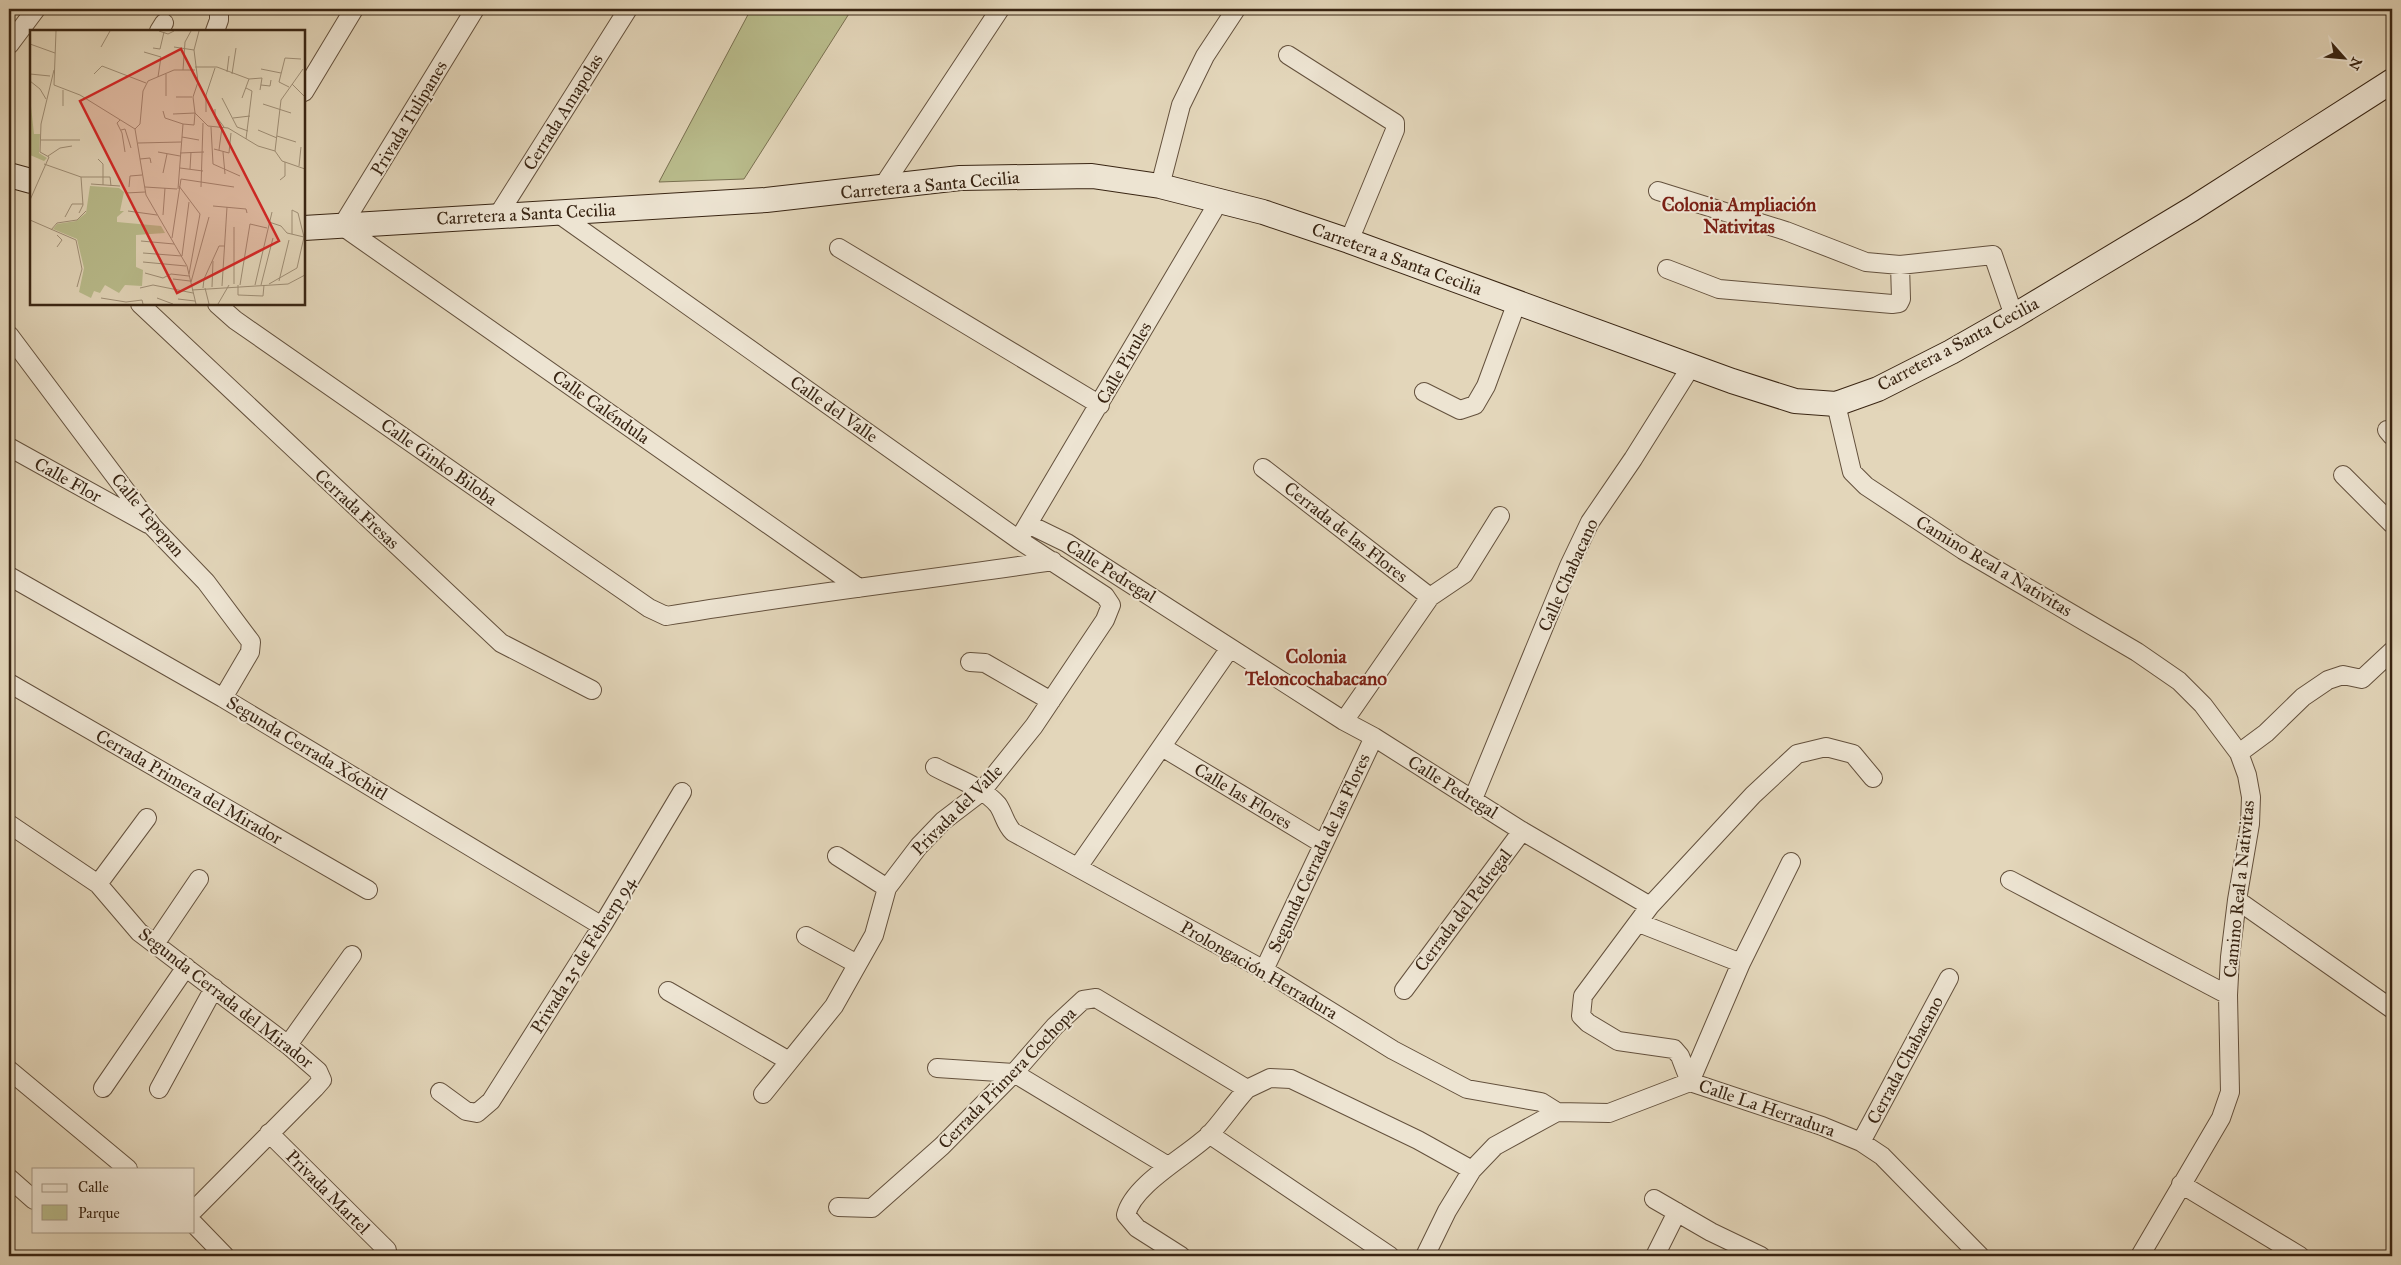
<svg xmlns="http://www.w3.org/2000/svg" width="2401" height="1265" viewBox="0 0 2401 1265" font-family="'IM FELL Great Primer',serif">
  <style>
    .green { fill: #b9bc8c; stroke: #797050 }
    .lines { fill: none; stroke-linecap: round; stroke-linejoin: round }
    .minor-casing { stroke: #64513d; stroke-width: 20 }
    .secondary-casing { stroke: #392513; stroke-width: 26 }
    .minor { stroke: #ede4d2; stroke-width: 18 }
    .secondary { stroke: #ede4d2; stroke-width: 24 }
    .labels { text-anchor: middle; stroke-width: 4; stroke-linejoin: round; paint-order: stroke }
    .street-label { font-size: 18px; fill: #392513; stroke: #ede4d2 }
    .neighbourhood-label { font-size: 19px; font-weight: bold; fill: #7a1f14; stroke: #ede4d2 }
    .inset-road { fill: none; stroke: #9f8f77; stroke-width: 1 }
    .view { fill: #d62828; fill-opacity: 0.15; stroke: #d62828; stroke-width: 2.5 }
    .inset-edge { fill: none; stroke: #392513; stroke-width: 2.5 }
  </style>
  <rect width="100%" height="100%" fill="#e3d6ba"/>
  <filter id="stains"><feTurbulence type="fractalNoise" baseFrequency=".004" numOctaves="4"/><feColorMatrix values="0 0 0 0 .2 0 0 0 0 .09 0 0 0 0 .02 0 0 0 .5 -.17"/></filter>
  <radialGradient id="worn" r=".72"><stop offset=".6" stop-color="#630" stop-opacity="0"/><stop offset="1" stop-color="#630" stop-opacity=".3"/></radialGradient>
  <!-- green -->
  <path class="green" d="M 751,9 L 852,9 L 744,179 L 659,182 Z"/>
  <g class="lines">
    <!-- minor casing -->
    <g class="minor-casing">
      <path id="minor" d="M 475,9 L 342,226 L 859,588
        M 159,31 L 164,23
        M 215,31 L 219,20 L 219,9
        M 9,45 L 36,9
        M 1288,55 L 1395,123 L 1395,130 L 1349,241
        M 304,92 L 354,9
        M 1160,186 L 1181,105 L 1205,56 L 1236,9
        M 881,189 L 1000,9
        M 1658,191 L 1786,231 L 1866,262 L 1900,265 L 1993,255 L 2014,316
        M 556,212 L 1019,540 L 1105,596 L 1111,605 L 1105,620 L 1034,726 L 981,792 L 943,821 L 919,846 L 887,888 L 874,935 L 834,1006 L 763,1094
        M 498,215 L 628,9
        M 839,248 L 1100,405
        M 1667,269 L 1719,289 L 1892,304 L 1899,303 L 1901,299 L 1900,265
        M 140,304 L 501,643 L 592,690
        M 217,304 L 235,320 L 581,561 L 649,608 L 666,616 C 794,595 924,580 1053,561
        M 9,335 L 153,527 L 206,582 L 251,642 L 250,652 L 223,698
        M 1424,392 L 1460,410 L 1475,405 L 1486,386 L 1517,302
        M 1836,404 L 1852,472 L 1866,486 L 1963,550 L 2137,652 L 2179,681 L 2203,705 L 2239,753 L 2247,775 L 2251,797 L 2250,824 L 2237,900 L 2230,957 L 2228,995 L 2230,1092 L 2221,1118 L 2140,1256
        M 2387,430 L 2392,436
        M 9,447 L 148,524
        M 1263,468 L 1430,597
        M 2343,475 L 2392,524
        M 1028,524 L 1067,543 L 1344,721 L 1374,737 L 1522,831 L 1650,906 L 1583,996 L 1581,1016 L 1588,1023 L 1618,1041 L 1674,1049 L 1680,1056 L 1690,1082
        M 1022,534 L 1219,201
        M 9,576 L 223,698 L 602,926
        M 970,662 L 985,663 L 1051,701
        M 9,683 L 368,890
        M 1344,721 L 1430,597 L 1464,574 L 1500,516
        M 1162,747 L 1323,844
        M 2239,753 L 2266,733 L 2303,697 L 2328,680 L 2343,675 L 2362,679 L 2392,651
        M 935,767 C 955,778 983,787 998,805 C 1004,814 1005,824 1013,832 L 1264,970 L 1393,1050 L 1467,1089 L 1541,1102 L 1557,1112
        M 1473,799 L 1569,566 L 1590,522 L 1633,459 L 1692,365
        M 9,824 L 98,884 L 139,932 L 288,1045 L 318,1071 L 322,1080 L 315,1088 L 194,1210
        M 837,856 L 887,888
        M 1078,867 L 1230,648
        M 2010,880 L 2228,995
        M 98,884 L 147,818
        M 2237,900 L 2392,1009
        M 1650,906 L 1753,795 L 1797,754 L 1826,747 L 1853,754 L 1873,778
        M 1639,923 L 1741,963
        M 806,936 L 857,964
        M 155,944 L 199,879
        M 1264,970 L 1374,737
        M 1404,990 L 1522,831
        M 668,991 L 789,1061
        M 288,1045 L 352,955
        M 937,1068 L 1014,1073 L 1168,1166
        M 9,1070 L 128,1169
        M 1690,1082 L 1741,963 L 1791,862
        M 103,1088 L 186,967
        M 159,1089 L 214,988
        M 440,1092 L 466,1111 L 477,1113 L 491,1101 L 602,926 L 682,792
        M 269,1133 L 387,1250
        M 1209,1134 L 1390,1256
        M 1861,1142 L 1949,978
        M 9,1178 L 34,1200
        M 2181,1184 L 2300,1256
        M 1654,1199 L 1711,1232 L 1761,1256
        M 838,1207 L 872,1208 L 942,1146 L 1014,1073 L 1055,1026 L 1083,1000 L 1096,998 L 1247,1089 L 1270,1078 L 1291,1079 L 1418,1140 L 1472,1170
        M 194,1224 L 225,1256
        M 1181,1256 L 1137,1228 L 1126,1215 C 1133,1184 1189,1155 1210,1134 C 1223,1120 1234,1103 1247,1089
        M 1425,1256 L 1447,1211 L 1472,1170 L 1495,1146 L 1557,1112 L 1609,1113 L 1690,1082 L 1822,1126 L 1861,1142 L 1882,1156 L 1980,1256
        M 1655,1256 L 1677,1212"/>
    </g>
    <!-- secondary casing -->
    <g class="secondary-casing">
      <path id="secondary" d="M 9,175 L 31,181
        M 304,228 L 766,200 L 960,178 L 1092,176 L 1160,186 L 1263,212 L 1349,241 L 1732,381 L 1795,401 L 1836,404 L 1878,389 L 1951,352 L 2014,316 L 2192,209 L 2392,81"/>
    </g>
    <!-- minor -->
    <use href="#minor" class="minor"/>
    <!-- secondary -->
    <use href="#secondary" class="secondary"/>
  </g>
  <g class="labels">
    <!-- street labels -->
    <g class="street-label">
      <text transform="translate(563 112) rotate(-58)" y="6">Cerrada Amapolas</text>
      <text transform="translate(409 118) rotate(-59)" y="6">Privada Tulipanes</text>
      <text transform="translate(930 185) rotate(-5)" y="6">Carretera a Santa Cecilia</text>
      <text transform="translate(526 214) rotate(-3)" y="6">Carretera a Santa Cecilia</text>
      <text transform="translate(1397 259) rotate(20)" y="6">Carretera a Santa Cecilia</text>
      <text transform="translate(1958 344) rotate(-28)" y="6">Carretera a Santa Cecilia</text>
      <text transform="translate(1124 363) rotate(-60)" y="6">Calle Pirules</text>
      <text transform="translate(601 407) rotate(35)" y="6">Calle Caléndula</text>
      <text transform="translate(834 409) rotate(35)" y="6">Calle del Valle</text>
      <text transform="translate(439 462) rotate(35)" y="6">Calle Ginko Biloba</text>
      <text transform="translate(68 480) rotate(29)" y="6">Calle Flor</text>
      <text transform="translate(357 509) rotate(43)" y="6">Cerrada Fresas</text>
      <text transform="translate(148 515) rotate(50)" y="6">Calle Tepepan</text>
      <text transform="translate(1346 532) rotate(38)" y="6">Cerrada de las Flores</text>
      <text transform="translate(1994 566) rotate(31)" y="6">Camino Real a Nativitas</text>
      <text transform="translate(1111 571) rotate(32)" y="6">Calle Pedregal</text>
      <text transform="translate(1568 575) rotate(-66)" y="6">Calle Chabacano</text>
      <text transform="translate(307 748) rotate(31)" y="6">Segunda Cerrada Xóchitl</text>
      <text transform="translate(189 787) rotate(30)" y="6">Cerrada Primera del Mirador</text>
      <text transform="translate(1453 787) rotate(32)" y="6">Calle Pedregal</text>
      <text transform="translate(1243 796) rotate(31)" y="6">Calle las Flores</text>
      <text transform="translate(957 810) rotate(-45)" y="6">Privada del Valle</text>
      <text transform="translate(1319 853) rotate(-65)" y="6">Segunda Cerrada de las Flores</text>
      <text transform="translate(2239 889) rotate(-84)" y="6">Camino Real a Nativitas</text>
      <text transform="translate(1463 910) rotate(-53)" y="6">Cerrada del Pedregal</text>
      <text transform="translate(583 955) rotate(-58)" y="6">Privada 25 de Febrerp 94</text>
      <text transform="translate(1259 970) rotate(30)" y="6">Prolongación Herradura</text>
      <text transform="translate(226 998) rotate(38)" y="6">Segunda Cerrada del Mirador</text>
      <text transform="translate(1905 1060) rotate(-62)" y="6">Cerrada Chabacano</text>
      <text transform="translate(1007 1078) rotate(-46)" y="6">Cerrada Primera Cochopa</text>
      <text transform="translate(1767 1108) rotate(19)" y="6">Calle La Herradura</text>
      <text transform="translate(328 1192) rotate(45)" y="6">Privada Martel</text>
    </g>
    <!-- neighbourhood labels -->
    <g class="neighbourhood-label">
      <text x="1739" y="211">Colonia Ampliación<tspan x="1739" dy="22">Nativitas</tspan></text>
      <text x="1316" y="663">Colonia<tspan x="1316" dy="22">Teloncochabacano</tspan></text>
    </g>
  </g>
  <!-- overview -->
  <g transform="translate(30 30)">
    <rect width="275" height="275" fill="#e3d6ba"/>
    <path d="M 0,67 L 4,104 L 10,104 L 9,123 L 17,128 L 14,131 L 0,125 ZM 60,156 L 89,158 L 94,162 L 90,181 L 94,181 L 87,187 L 87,192 L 131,196 L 135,203 L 106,205 L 106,237 L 113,240 L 112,256 L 95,255 L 89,263 L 75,255 L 70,263 L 64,261 L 61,268 L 49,262 L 54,238 L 47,209 L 23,199 L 27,194 L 46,191 L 56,183 Z" fill="#b9bc8c"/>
    <path class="inset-road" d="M 26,1 L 24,55 L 50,65 L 105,99 L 116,165 L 157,236 L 166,274M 129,1 L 138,4 L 144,1M 169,1 L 164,20 L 168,52 L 163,67 L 165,83 L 178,96 L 198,98 L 228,116 L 245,121 L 252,131 L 275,139M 0,14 L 25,23M 71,17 L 80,1M 144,17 L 164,20M 123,18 L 130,19 L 134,2M 114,22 L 131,27 L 128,47M 165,37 L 187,37 L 219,49M 231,39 L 251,43M 153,40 L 155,12 L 161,1M 197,42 L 199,26M 0,44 L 20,46M 64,44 L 72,36 L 116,53M 202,44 L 206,18M 219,49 L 232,48 L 230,60M 0,51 L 10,59 L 16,69M 262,54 L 275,67M 231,55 L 240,56 L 241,50M 259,57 L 249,52 L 255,28 L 271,29M 136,66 L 136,44M 146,67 L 162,67M 192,68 L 207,97 L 218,101M 212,68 L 219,49M 233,74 L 261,83M 33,76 L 33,60M 185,79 L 185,85 L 194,97M 133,81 L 135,88 L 153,94M 176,82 L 176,65 L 185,38M 143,84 L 165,83 L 164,95 L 153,94 L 148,159M 203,88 L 220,86M 90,90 L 87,93 L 92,103 L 95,122M 181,97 L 183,134 L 210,146M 105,99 L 110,94 L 113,61 L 118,51 L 144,40 L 165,40M 91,100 L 95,99 L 101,118M 228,100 L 247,108M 247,106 L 266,112M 152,107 L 169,110M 216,109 L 222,61 L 216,58M 11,110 L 50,110M 108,113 L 151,112M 184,119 L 199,123 L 201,103M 189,120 L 192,97M 245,121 L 251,70 L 273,39M 128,122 L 150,126M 193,122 L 195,144M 150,123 L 174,122M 18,126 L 30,118 L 42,116M 68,129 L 73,134 L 73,147 L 80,147 L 81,156M 110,129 L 120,128 L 121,133M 14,134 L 51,147 L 53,175 L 49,183M 269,136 L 271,117M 150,138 L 173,141M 160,139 L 161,122M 133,143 L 137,124M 51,147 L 73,147 L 73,155M 250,150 L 255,146 L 255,132M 61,154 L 90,156M 149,156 L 170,184 L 159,244M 99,157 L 100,146 L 112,145M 115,157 L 147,159M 171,157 L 173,93M 96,163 L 115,162M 0,170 L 19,127 L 10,122 L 11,94 L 24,40M 183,176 L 216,179 L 217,183M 98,181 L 127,185M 133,185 L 135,158M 35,187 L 42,174 L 53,174M 0,190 L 46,210 L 52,239 L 47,257M 239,192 L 251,196 L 257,203 L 274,207M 21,200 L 27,193 L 47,190 L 56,181M 142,208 L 151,149 L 204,157M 111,211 L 144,214M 27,217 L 32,210 L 27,205M 113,223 L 152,226 L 159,172M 113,232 L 156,236M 115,243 L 133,248 L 141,244 L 159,246M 143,249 L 160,251M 249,251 L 259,210M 161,252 L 179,187M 204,254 L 204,197M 239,254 L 267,238 L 274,207 L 268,183 L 262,180 L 262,204M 208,255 L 208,265 L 233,266 L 234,255M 210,255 L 220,194 L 237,198M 225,255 L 242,182M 231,255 L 243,208M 192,256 L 197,177M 182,257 L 183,231M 110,258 L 123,255 L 163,263M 173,258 L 174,249 L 189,216 L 194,216M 175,258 L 179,274M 162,260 L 258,254 L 275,245M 71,268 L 96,272 L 112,270 L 113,274M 127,268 L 143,274M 148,269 L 165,271M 188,274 L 199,255"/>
    <path class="view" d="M 151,19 L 249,211 L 147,263 L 50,71 Z"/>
    <rect width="275" height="275" class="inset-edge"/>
  </g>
  <!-- margin -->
  <rect width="2401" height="1265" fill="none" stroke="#e3d6ba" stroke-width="30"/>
  <rect x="10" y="10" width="2381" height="1245" fill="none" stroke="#392513" stroke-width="2.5"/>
  <rect x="15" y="15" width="2371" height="1235" fill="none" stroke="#392513"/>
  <!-- legend -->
  <rect x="32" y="1168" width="162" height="65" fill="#ede4d2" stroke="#a59886"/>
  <rect x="42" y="1184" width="25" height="8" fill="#ede4d2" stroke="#a59886"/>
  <text x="78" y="1192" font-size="15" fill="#392513">Calle</text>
  <rect x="42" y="1205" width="25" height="15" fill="#b9bc8c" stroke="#a59886"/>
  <text x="78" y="1218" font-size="15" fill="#392513">Parque</text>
  <!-- north arrow -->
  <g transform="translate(2344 58) rotate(117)" stroke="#ede4d2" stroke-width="4" paint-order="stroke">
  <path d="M0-4L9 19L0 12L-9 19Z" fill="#392513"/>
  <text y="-8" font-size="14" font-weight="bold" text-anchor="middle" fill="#392513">N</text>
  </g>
  <rect width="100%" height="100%" filter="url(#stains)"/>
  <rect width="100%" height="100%" fill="url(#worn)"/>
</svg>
